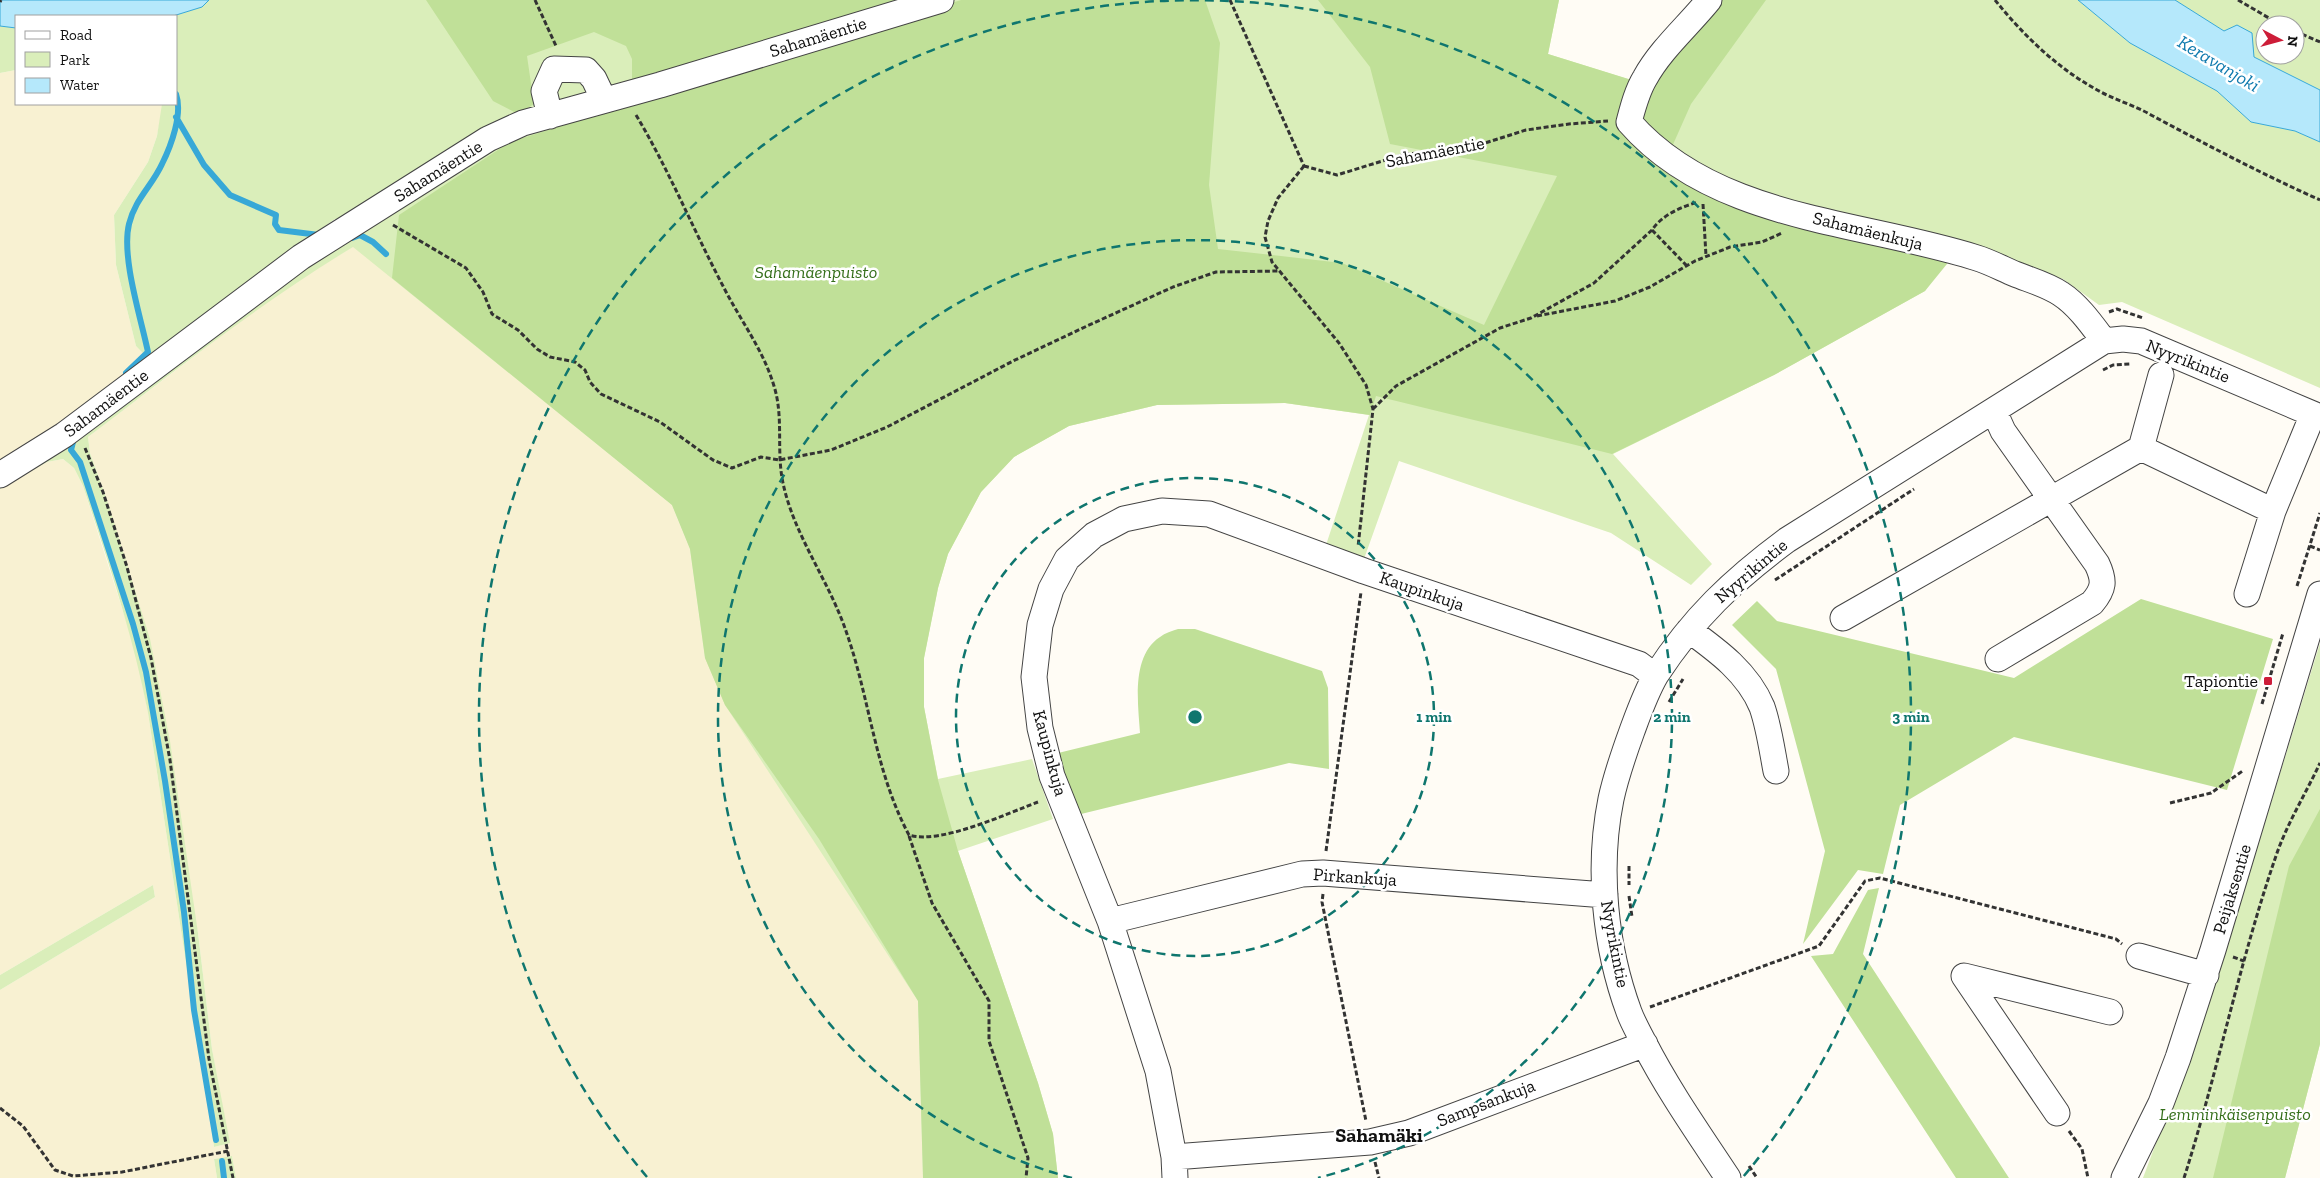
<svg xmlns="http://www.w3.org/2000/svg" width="2320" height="1178" viewBox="0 0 2320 1178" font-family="'Zilla Slab',serif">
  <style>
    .farmland { fill: #f8f1d2 }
    .green { fill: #daeeba; fill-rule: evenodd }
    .forest { fill: #c0e098 }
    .water { fill: #b5e8fb; stroke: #37a8d7 }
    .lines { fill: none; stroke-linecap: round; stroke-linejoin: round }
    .stream { stroke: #37a8d7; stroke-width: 6 }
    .minor-casing { stroke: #444; stroke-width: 27 }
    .path { stroke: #333; stroke-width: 3; stroke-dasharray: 5 2.5; stroke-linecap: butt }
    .minor { stroke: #fff; stroke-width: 25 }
    .ring { fill: none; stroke: #0f766e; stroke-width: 2.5; stroke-dasharray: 9 6 }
    .poi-dot { fill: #cd1d38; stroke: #fff; stroke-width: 2 }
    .labels { text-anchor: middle; stroke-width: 5; stroke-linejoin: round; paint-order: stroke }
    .street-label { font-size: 18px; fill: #111; stroke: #fff }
    .park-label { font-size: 18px; font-style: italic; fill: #356f1b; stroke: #fff }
    .poi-label { font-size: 18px; fill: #111; stroke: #fff; text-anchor: end }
    .water-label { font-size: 19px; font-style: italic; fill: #0f7aae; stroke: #fff }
    .quarter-label { font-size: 20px; font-weight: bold; fill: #111; stroke: #fff }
    .centre { fill: #0f766e; stroke: #fff; stroke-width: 2.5 }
    .ring-label { font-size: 15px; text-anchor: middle; font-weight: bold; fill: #0f766e; stroke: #fff; stroke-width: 5; stroke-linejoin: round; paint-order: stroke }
  </style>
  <rect width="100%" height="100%" fill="#fffcf5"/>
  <!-- farmland -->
  <path class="farmland" d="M 16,70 L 16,104 L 163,105 L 157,136 L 148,162 L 114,215 L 116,265 L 136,346 L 143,352 L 143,359 L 91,403 L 0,462 L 0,73 Z
    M 354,246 L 672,505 L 690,549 L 705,658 L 918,1001 L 923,1178 L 236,1178 L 232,1156 L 214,1159 L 217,1178 L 0,1178 L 0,990 L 155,897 L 153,885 L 0,975 L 0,489 L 47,462 L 63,459 L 74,468 L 83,486 L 137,655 L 148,713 L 214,1147 L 229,1143 L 212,1049 L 198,933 L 107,500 L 90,453 L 88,437 L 246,317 L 303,277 Z"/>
  <!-- green -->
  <path class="green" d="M 209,0 L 1559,0 L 1548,54 L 1634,81 L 1699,0 L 2078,0 L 2130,43 L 2217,91 L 2251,122 L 2295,131 L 2320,142 L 2320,388 L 2122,302 L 2099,305 L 2063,279 L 1957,243 L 1925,291 L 1774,375 L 1613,454 L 1712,564 L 1691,585 L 1611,533 L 1399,461 L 1364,559 L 1326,545 L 1369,415 L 1285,403 L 1157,405 L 1069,426 L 1014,457 L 981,492 L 948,554 L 938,588 L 924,658 L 924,707 L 938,779 L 1032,759 L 1053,819 L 958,851 L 1038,1083 L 1053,1134 L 1058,1178 L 923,1178 L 918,1001 L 725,705 L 705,658 L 690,549 L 672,505 L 353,247 C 260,303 175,371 88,437 L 90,453 L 107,500 L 150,639 L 170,741 L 198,933 L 212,1049 L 230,1143 L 214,1147 L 148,713 C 133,635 108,561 83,486 L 74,468 L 63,459 L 47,462 L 0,489 L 0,479 L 346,234 L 335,219 L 283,256 L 152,362 L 136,346 L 116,265 L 114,215 L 148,162 L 157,136 L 162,104 L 176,104 L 176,16 L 173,16 L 202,7 Z
    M 2175,0 L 2320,0 L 2320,90 L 2254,57 L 2224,31 ZM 2265,25 L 2295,25 L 2295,55 L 2265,55 Z
    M 0,26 L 16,28 L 16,70 L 0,73 Z
    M 2320,643 L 2320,1044 L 2285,1178 L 2143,1178 L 2217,979 Z
    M 153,885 L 155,897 L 0,990 L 0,975 Z
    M 232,1156 L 236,1178 L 217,1178 L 214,1159 Z"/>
  <!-- forest -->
  <path class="forest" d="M 426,0 L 906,0 L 632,83 L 632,59 L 626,46 L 594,32 L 527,56 L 534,104 L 518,114 L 493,101 Z
    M 961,0 L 1205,0 L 1220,43 L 1209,185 L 1218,249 L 1342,263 L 1484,325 L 1557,176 L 1390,144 L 1370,67 L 1318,0 L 1559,0 L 1548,54 L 1635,81 L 1623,127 L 1664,167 L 1951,259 L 1925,291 L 1774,375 L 1612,454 L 1376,396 L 1370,415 L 1285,403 L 1157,405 L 1069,426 L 1014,457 L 981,492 L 948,554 L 938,588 L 924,658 L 924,707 L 938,780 L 958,851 L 1038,1083 L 1053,1134 L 1058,1178 L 923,1178 L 918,1001 L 819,839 L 725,705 L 705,658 L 690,549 L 672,505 L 392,278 L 399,215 L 510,142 Z
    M 1713,0 L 1766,0 L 1691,104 L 1667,158 L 1636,121 L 1646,86 Z
    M 2141,599 L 2273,639 L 2227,790 L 2014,737 L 1900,805 L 1883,874 L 1858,870 L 1803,944 L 1825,851 L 1776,669 L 1732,625 L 1757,601 L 1777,621 L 2014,678 Z
    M 1178,629 L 1195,629 L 1322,671 L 1328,688 L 1329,769 L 1289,763 L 1077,815 L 1054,754 L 1140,733 C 1138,703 1131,656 1160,637 C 1165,633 1172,631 1178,629 Z
    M 2320,809 L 2320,1044 L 2285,1178 L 2213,1178 L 2289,866 Z
    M 1879,888 L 1863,954 L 2009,1178 L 1956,1178 L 1811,956 L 1833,954 L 1868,890 Z"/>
  <!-- water -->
  <path class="water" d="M 0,0 L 209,0 L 202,7 L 173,16 L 16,16 L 16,28 L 0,26 Z
    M 2078,0 L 2175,0 L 2224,31 L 2237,25 L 2252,33 L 2254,57 L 2320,90 L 2320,142 L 2295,131 L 2251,122 L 2217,91 L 2130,43 Z"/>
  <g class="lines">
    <!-- stream -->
    <path class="stream" d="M 176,117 L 204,165 L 230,195 L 276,215 L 275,224 L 279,230 L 319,235
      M 352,238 L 360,235 L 373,242 L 386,254
      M 126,373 L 148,352 C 141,318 121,257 129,224 C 135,199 152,186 162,164 C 171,146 183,114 176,94
      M 74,438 L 71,450 L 80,462 L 133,624 L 146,672 L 165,781 L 184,912 L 194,1010 L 216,1140
      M 222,1161 L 224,1178"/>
    <!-- minor casing -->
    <g class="minor-casing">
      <path id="minor" d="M 1709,0 C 1688,26 1661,49 1645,78 C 1637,91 1633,107 1629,122 C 1714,220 1861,221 1977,258 C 1990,262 2003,269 2015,274 C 2030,280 2048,285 2061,294 C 2078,305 2092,325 2104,341
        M 550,116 L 544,91 L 554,69 L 586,70 L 594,79 L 604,100
        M 1994,411 L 2003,431 L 2097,564 C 2105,581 2104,589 2092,603 L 1998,659
        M 2141,448 L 2273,511
        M 0,475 L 64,435 L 301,257 L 488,139 L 523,123 L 660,85 L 941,0
        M 2247,594 L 2273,511 L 2313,414
        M 1843,618 L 2141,448 L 2161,375
        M 1689,630 C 1718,651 1748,673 1762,707 C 1769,727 1772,750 1776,771
        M 1110,921 L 1302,874 L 1323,873 L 1605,895
        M 2139,956 L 2206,975
        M 2057,1113 L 1964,976 L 2110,1012
        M 1174,1157 L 1370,1142 L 1409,1133 L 1645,1044
        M 1175,1178 L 1174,1157 L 1158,1071 L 1110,921 L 1052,776 L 1040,728 L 1034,677 L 1040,625 L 1051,589 L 1067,559 L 1094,535 L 1124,519 L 1162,511 L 1209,514 L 1364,571 L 1639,664 L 1655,676
        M 1728,1178 C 1699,1134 1668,1090 1644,1043 C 1639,1033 1633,1023 1629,1012 C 1605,947 1597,868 1611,799 C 1616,776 1624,753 1632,731 C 1639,712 1646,692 1656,675 C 1693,618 1733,580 1787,540 L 2104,341 L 2123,339 L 2141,341 L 2320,417
        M 2124,1178 L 2161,1103 L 2178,1058 L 2213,950 L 2320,594"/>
    </g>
    <!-- path -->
    <path class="path" d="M 535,0 L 556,46
      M 1230,0 L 1304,166
      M 1995,0 C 2024,36 2059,70 2101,92 C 2118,101 2136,106 2153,116 C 2209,146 2262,174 2320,200
      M 2238,0 L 2281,25
      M 0,2 L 1,0
      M 2295,31 L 2320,42
      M 636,115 C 669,170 693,229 723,286 C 740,320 763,349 774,386 C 784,418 776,450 783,483 C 794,536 830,582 847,634 C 870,700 875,772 909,835 C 940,845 1008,813 1038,802
      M 1304,166 L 1278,198 L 1268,221 L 1265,237 L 1272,262 L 1339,343 L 1366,385 L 1373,409 L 1358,547
      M 1304,166 L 1337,175 L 1405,154 L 1460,151 L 1526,130 L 1569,124 L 1608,121
      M 1703,204 L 1706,256
      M 393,225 L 466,268 L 483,292 L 492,314 L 518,330 L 537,349 L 550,357 L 575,362 L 585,370 L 590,382 L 601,394 L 660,422 L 713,460 L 732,468 L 761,457 L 779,460 L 831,450 L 887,427 L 1013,361 L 1087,326 L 1173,287 L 1216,272 L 1280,271
      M 1652,230 L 1687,266
      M 2109,312 L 2117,309 L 2143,318
      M 1537,316 L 1615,301 L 1650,287 L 1695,261 L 1730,247 L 1762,242 L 1782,233
      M 2103,370 L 2113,365 L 2130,364
      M 1373,409 L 1396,386 L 1500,328 L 1531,318 L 1594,283 L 1652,230 C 1662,215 1681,207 1698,202
      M 85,448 L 103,492 L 127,567 L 151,658 L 170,760 L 209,1059 L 233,1178
      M 2310,546 L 2320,550
      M 1775,580 L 1914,489
      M 2297,586 L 2320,513
      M 1669,702 L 1683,679
      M 2262,704 L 2283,633
      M 2170,803 L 2211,793 L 2244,770
      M 909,836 L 932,903 L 989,1001 L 989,1041 L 1028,1158 L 1026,1178
      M 1326,851 L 1361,592
      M 1629,866 L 1629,885
      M 1323,894 L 1322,902 L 1366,1121
      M 1629,896 L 1632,917
      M 2233,957 L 2244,961
      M 1650,1007 L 1819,946 L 1865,881 L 1880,878 L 2116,939 L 2122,944
      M 0,1108 L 23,1126 L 55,1170 L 73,1176 L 122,1172 L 228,1151
      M 2069,1131 L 2082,1149 L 2088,1178
      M 1375,1162 L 1379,1178
      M 1749,1166 L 1757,1178
      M 2184,1178 C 2218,1071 2240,959 2277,853 C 2288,822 2306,793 2320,763"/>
    <!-- minor -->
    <use href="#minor" class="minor"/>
  </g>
  <!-- distance rings -->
  <g class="ring">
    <circle cx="1195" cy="717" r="239"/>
    <path d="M1072 1178A477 477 0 1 1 1318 1178"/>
    <path d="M647 1177A716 716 0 1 1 1743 1177"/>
  </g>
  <!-- markers -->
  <rect class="poi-dot" x="2263" y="676" width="10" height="10" rx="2.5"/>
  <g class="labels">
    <!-- street labels -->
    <g class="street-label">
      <text transform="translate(818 37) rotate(-17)" y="6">Sahamäentie</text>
      <text transform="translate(1435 152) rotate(-11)" y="6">Sahamäentie</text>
      <text transform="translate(438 171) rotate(-32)" y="6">Sahamäentie</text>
      <text transform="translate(1868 231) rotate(14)" y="6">Sahamäenkuja</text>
      <text transform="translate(2188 361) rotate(22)" y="6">Nyyrikintie</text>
      <text transform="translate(106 403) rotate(-37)" y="6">Sahamäentie</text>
      <text transform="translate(1751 571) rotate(-40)" y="6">Nyyrikintie</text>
      <text transform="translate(1422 591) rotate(19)" y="6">Kaupinkuja</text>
      <text transform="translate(1050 753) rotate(75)" y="6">Kaupinkuja</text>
      <text transform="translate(1355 877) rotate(4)" y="6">Pirkankuja</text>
      <text transform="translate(2232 889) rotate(-73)" y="6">Peijaksentie</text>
      <text transform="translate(1615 944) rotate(79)" y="6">Nyyrikintie</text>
      <text transform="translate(1486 1103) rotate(-21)" y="6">Sampsankuja</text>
    </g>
    <!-- park labels -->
    <g class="park-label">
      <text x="816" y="278">Sahamäenpuisto</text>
      <text x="2235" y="1120">Lemminkäisenpuisto</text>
    </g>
    <!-- poi labels -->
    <g class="poi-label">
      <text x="2258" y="687">Tapiontie</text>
    </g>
    <!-- water labels -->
    <g class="water-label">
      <text transform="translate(2219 63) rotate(31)" y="7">Keravanjoki</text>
    </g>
    <!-- quarter labels -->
    <g class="quarter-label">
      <text x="1379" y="1142">Sahamäki</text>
    </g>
  </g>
  <circle cx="1195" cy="717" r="8" class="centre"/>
  <g class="ring-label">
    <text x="1434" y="722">1 min</text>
    <text x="1672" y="722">2 min</text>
    <text x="1911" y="722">3 min</text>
  </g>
  <!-- legend -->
  <rect x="15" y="15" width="162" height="90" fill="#ffffff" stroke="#a0a0a0"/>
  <rect x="25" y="31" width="25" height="8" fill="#ffffff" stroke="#a0a0a0"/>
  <text x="60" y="40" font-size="15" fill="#111111">Road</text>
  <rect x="25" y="52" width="25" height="15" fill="#daeeba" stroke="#a0a0a0"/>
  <text x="60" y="65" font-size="15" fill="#111111">Park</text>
  <rect x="25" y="78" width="25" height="15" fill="#b5e8fb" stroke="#a0a0a0"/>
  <text x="60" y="90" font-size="15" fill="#111111">Water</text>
  <!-- north arrow -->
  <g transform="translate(2280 40) rotate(96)"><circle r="24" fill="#ffffff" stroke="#a0a0a0"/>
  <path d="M0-4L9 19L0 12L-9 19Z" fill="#cd1d38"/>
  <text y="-8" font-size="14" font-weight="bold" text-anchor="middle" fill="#111111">N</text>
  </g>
</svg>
